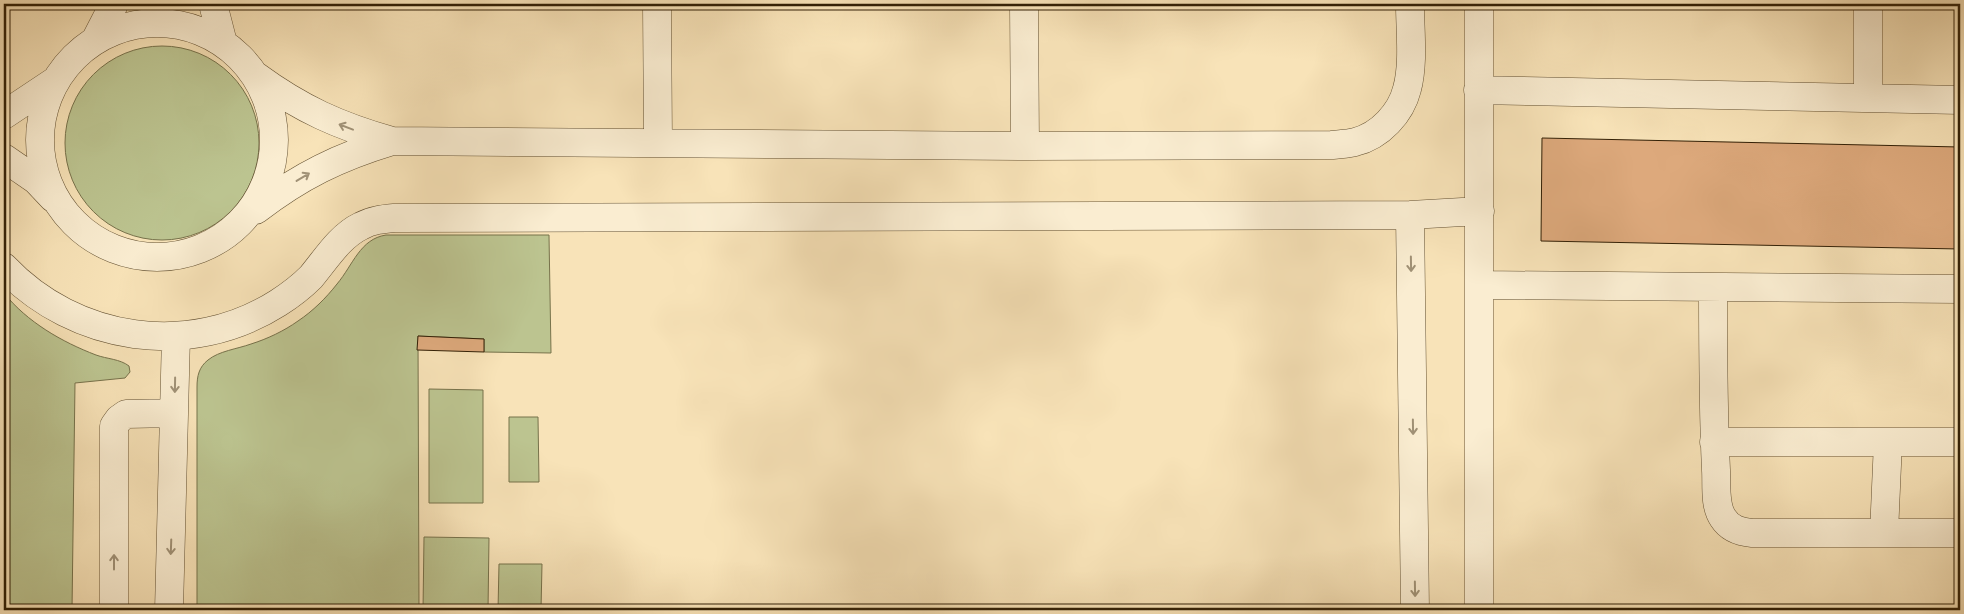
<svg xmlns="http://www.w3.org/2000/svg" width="1964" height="614" viewBox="0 0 1964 614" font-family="'EB Garamond',serif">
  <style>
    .green { fill: #bcc490; stroke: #77724b }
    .building { fill: #dda97c; stroke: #322006 }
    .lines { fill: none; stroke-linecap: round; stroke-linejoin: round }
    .minor-casing { stroke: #645132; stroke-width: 29 }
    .minor { stroke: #faedd1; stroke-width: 28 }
    .oneway { stroke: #a09176 }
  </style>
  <rect width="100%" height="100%" fill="#f8e3b8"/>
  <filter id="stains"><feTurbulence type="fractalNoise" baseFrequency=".004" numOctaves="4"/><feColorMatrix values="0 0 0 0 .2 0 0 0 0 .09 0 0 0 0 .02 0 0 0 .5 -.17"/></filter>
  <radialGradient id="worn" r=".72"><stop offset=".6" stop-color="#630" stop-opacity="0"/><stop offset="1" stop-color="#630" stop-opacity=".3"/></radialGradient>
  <!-- green -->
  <path class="green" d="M65 143a97 97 0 1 1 194 0a97 97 0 1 1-194 0Z
    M 386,235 L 549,235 L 551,353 L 484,352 L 484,339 L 418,336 L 419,610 L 197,610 L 197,387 C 197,376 199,367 208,360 C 219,351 237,349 251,344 C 267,339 284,331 298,321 C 313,311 326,298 337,284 C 353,265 360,239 386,235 Z
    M 4,293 C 27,322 62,342 96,355 C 107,359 120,359 129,366 L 130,372 L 125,378 L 75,383 L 72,610 L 4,610 Z
    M 429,389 L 483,390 L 483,503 L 429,503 Z
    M 509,417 L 538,417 L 539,482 L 509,482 Z
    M 424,537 L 489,538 L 488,610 L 423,610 Z
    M 499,564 L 542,564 L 541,610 L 498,610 Z"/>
  <!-- building -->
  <path class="building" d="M 1542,138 L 1960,147 L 1960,249 L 1541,241 Z
    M 418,336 L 484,339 L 484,352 L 417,350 Z"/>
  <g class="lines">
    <!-- minor casing -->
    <g class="minor-casing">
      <path id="minor" d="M 213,4 L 223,43
        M 657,4 L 658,143
        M 1024,4 L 1025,146
        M 1868,4 L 1868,98
        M40 140a117 117 0 1 1 234 0a117 117 0 1 1-234 0Z
        M 96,39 L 114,4
        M 256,76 C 301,109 339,126 392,141 L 1025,146 L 1332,145 C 1340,144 1348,144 1355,142 C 1380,136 1401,113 1407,89 C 1414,64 1410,30 1410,4
        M 1478,90 L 1960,100
        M 4,115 L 55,81
        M 4,158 L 36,180 L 53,198
        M 256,210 C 300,176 339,157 392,141
        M 1410,215 L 1415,610
        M 4,267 C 75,342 190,359 278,303 C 289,296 302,286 311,277 C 326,259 340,236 361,226 C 372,220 383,219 394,218 L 1410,215 L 1480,211
        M 1479,285 L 1960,289
        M 1713,287 C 1713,348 1713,409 1716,470 C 1717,485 1714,505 1723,518 C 1730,529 1740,532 1752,533 L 1960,533
        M 1714,442 L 1960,442
        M 1884,533 L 1888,442
        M 114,610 L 114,426 L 119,419 L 126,414 L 174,413
        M 169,610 L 176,336
        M 1479,610 L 1479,4"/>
    </g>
    <!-- minor -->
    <use href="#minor" class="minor"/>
  </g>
  <!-- one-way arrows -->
  <defs><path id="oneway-shaft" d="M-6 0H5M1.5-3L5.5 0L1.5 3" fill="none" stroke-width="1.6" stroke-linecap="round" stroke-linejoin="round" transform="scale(1.25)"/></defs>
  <g class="oneway">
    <use href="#oneway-shaft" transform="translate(346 127) rotate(-159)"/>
    <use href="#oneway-shaft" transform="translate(303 177) rotate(-31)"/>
    <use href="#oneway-shaft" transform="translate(1411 264) rotate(89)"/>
    <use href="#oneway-shaft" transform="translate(175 385) rotate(91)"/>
    <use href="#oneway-shaft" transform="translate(1413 427) rotate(89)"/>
    <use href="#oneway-shaft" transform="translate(171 547) rotate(92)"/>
    <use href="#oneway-shaft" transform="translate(114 562) rotate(-90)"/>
    <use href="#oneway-shaft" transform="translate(1415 589) rotate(89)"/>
  </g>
  <!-- margin -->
  <rect width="1964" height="614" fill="none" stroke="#f8e3b8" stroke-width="20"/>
  <rect x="5" y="5" width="1954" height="604" fill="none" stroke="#322006" stroke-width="2.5"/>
  <rect x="10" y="10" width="1944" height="594" fill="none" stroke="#322006"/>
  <rect width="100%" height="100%" filter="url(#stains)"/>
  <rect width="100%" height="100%" fill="url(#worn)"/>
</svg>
